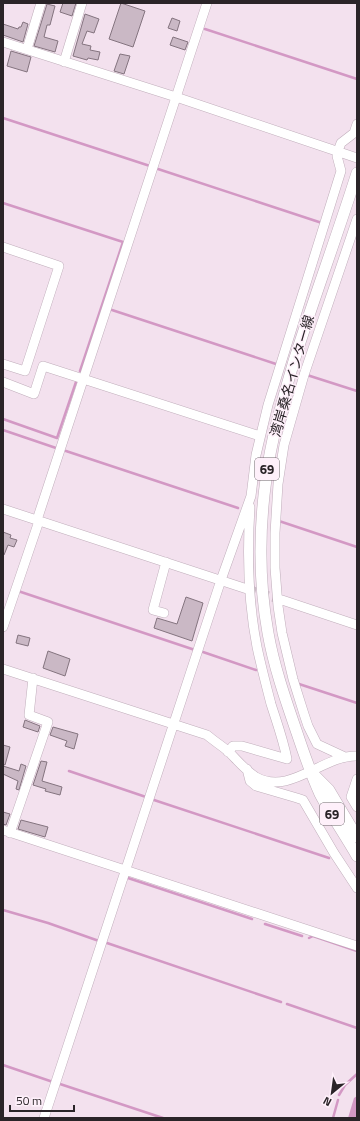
<svg xmlns="http://www.w3.org/2000/svg" width="360" height="1121" viewBox="0 0 360 1121" font-family="'Titillium Web','Noto Sans JP',sans-serif">
  <style>
    .water { fill: #d398c4 }
    .lines { fill: none; stroke-linecap: round; stroke-linejoin: round }
    .stream { stroke: #d398c4; stroke-width: 2.5 }
    .building { fill: #cab8c5; stroke: #84747f }
    .minor-tunnel { stroke: #cbbbc6; stroke-width: 9; stroke-dasharray: 9 4.5; stroke-linecap: butt }
    .minor-casing { stroke: #c0aebb; stroke-width: 10 }
    .major-casing { stroke: #c0aebb; stroke-width: 12 }
    .minor { stroke: #fff; stroke-width: 9 }
    .major { stroke: #fff; stroke-width: 11 }
    .labels { text-anchor: middle; stroke-width: 3; stroke-linejoin: round; paint-order: stroke }
    .shield { fill: #fef0fa; stroke: #6a6167; stroke-width: 1 }
    .shield-label { font-size: 13px; font-weight: bold; fill: #2a2428 }
    .street-label { font-size: 14px; fill: #2a2428; stroke: #fef0fa }
  </style>
  <rect width="100%" height="100%" fill="#f3e1ee"/>
  <!-- water -->
  <path class="water" d="M 357,1096 L 357,1118 L 348,1118 L 354,1098 Z"/>
  <g class="lines">
    <!-- stream -->
    <path class="stream" d="M 205,29 L 357,79
      M 3,118 L 150,166
      M 158,169 L 322,223
      M 3,203 L 123,242 L 80,371
      M 112,310 L 276,364
      M 307,375 L 357,391
      M 3,419 L 57,438 L 76,382
      M 3,430 L 56,448
      M 66,451 L 238,508
      M 279,521 L 357,547
      M 18,591 L 195,650
      M 203,652 L 256,670
      M 299,684 L 357,703
      M 69,771 L 146,797
      M 154,800 L 329,858
      M 128,878 L 252,919
      M 3,910 L 48,923 L 99,941
      M 265,924 L 302,936
      M 309,938 L 313,936 L 357,951
      M 107,943 L 281,1002
      M 287,1004 L 357,1028
      M 3,1065 L 53,1082
      M 60,1084 L 163,1118
      M 339,1095 L 345,1085 L 357,1074
      M 333,1118 L 338,1100"/>
  </g>
  <!-- building -->
  <path class="building" d="M 63,3 L 76,3 L 72,16 L 60,12 Z
    M 121,3 L 145,11 L 133,47 L 109,39 Z
    M 47,4 L 55,6 L 50,25 L 47,25 L 44,37 L 58,41 L 55,52 L 34,46 Z
    M 85,14 L 99,19 L 94,33 L 87,31 L 82,44 L 91,46 L 90,50 L 100,52 L 98,60 L 88,58 L 87,60 L 73,56 Z
    M 172,18 L 180,21 L 177,31 L 168,28 Z
    M 23,22 L 28,24 L 23,42 L 3,35 L 3,24 L 18,29 L 19,27 L 21,27 Z
    M 173,37 L 188,42 L 185,50 L 170,45 Z
    M 11,51 L 31,57 L 27,72 L 7,66 Z
    M 120,54 L 130,56 L 124,74 L 114,71 Z
    M 3,532 L 11,535 L 10,538 L 17,540 L 14,547 L 8,545 L 4,555 L 3,555 Z
    M 186,597 L 203,603 L 192,641 L 154,628 L 157,618 L 177,624 Z
    M 18,635 L 30,638 L 28,646 L 16,643 Z
    M 48,651 L 70,659 L 65,676 L 43,668 Z
    M 25,720 L 40,726 L 38,732 L 23,727 Z
    M 53,727 L 78,734 L 74,749 L 65,746 L 67,741 L 50,735 Z
    M 3,745 L 10,747 L 5,765 L 3,764 Z
    M 41,761 L 47,762 L 42,781 L 62,787 L 60,795 L 45,791 L 46,789 L 33,785 Z
    M 21,764 L 26,766 L 19,790 L 16,789 L 18,781 L 3,774 L 3,766 L 19,771 Z
    M 3,812 L 10,814 L 6,825 L 3,824 Z
    M 21,820 L 48,827 L 45,837 L 18,829 Z"/>
  <g class="lines">
    <!-- minor-tunnel -->
    <path class="minor-tunnel" d="M 247,589 L 282,600"/>
    <!-- minor casing -->
    <g class="minor-casing">
      <path id="minor" d="M 3,42 L 176,97 L 357,158
        M 27,49 L 41,3
        M 64,62 L 82,3
        M 3,247 L 59,266 L 25,371 L 3,364
        M 3,382 L 34,394 L 43,366 L 260,436
        M 3,509 L 247,589
        M 37,520 L 207,3
        M 282,600 L 357,625
        M 164,613 L 153,610 L 166,562
        M 3,627 L 39,521
        M 3,669 L 207,735 C 214,741 222,746 229,752 C 237,760 246,771 256,777 C 290,796 323,755 357,756
        M 228,752 L 233,746 L 242,746 L 287,759 C 283,739 277,723 271,704 C 266,685 261,666 257,647 C 248,601 247,553 250,507
        M 345,757 L 317,744 L 308,726 L 304,714 L 293,679 L 282,633 L 278,606 L 275,568 L 275,533 L 278,484 L 284,445 L 304,375 L 357,219
        M 247,769 L 250,781 L 256,786 L 297,798 L 303,800 L 334,853 L 357,888
        M 357,779 L 351,797 L 357,807
        M 3,830 L 357,946
        M 10,833 L 48,722 L 29,715 L 33,678
        M 44,1118 L 221,580 L 251,496 L 256,455 L 268,405 L 341,171 L 337,156 L 338,151 L 341,143 L 354,133 L 357,124"/>
    </g>
    <!-- major casing -->
    <g class="major-casing">
      <path id="major" d="M 357,173 C 337,236 314,298 294,361 C 283,399 271,439 266,479 C 259,530 259,583 268,633 C 274,667 286,701 297,733 C 304,754 311,774 320,794 C 331,815 345,835 357,856
        M 315,776 L 329,790 L 357,837"/>
    </g>
    <!-- minor -->
    <use href="#minor" class="minor"/>
    <!-- major -->
    <use href="#major" class="major"/>
  </g>
  <g class="labels">
    <!-- shield labels -->
    <g class="shield">
      <rect x="255" y="458" width="24" height="22" rx="3"/>
      <rect x="320" y="803" width="24" height="22" rx="3"/>
    </g>
    <g class="shield-label">
      <text x="267" y="474">69</text>
      <text x="332" y="819">69</text>
    </g>
    <!-- street labels -->
    <g class="street-label">
      <text transform="translate(292 376) rotate(-74)" y="5">湾岸桑名インター線</text>
    </g>
  </g>
  <!-- border -->
  <rect width="360" height="1121" fill="none" stroke="#2a2428" stroke-width="8"/>
  <!-- north arrow -->
  <g transform="translate(332 1093) rotate(209)" stroke="#fef0fa" stroke-width="3" paint-order="stroke">
  <path d="M0-3L7 15L0 10L-7 15Z" fill="#2a2428"/>
  <text y="-6" font-size="11" font-weight="bold" text-anchor="middle" fill="#2a2428">N</text>
  </g>
  <!-- scale -->
  <path d="M10 1105v6h64v-6" fill="none" stroke="#2a2428" stroke-width="2"/>
  <text x="16" y="1105" font-size="12" fill="#2a2428" stroke="#fef0fa" stroke-width="3" paint-order="stroke">50 m</text>
</svg>
